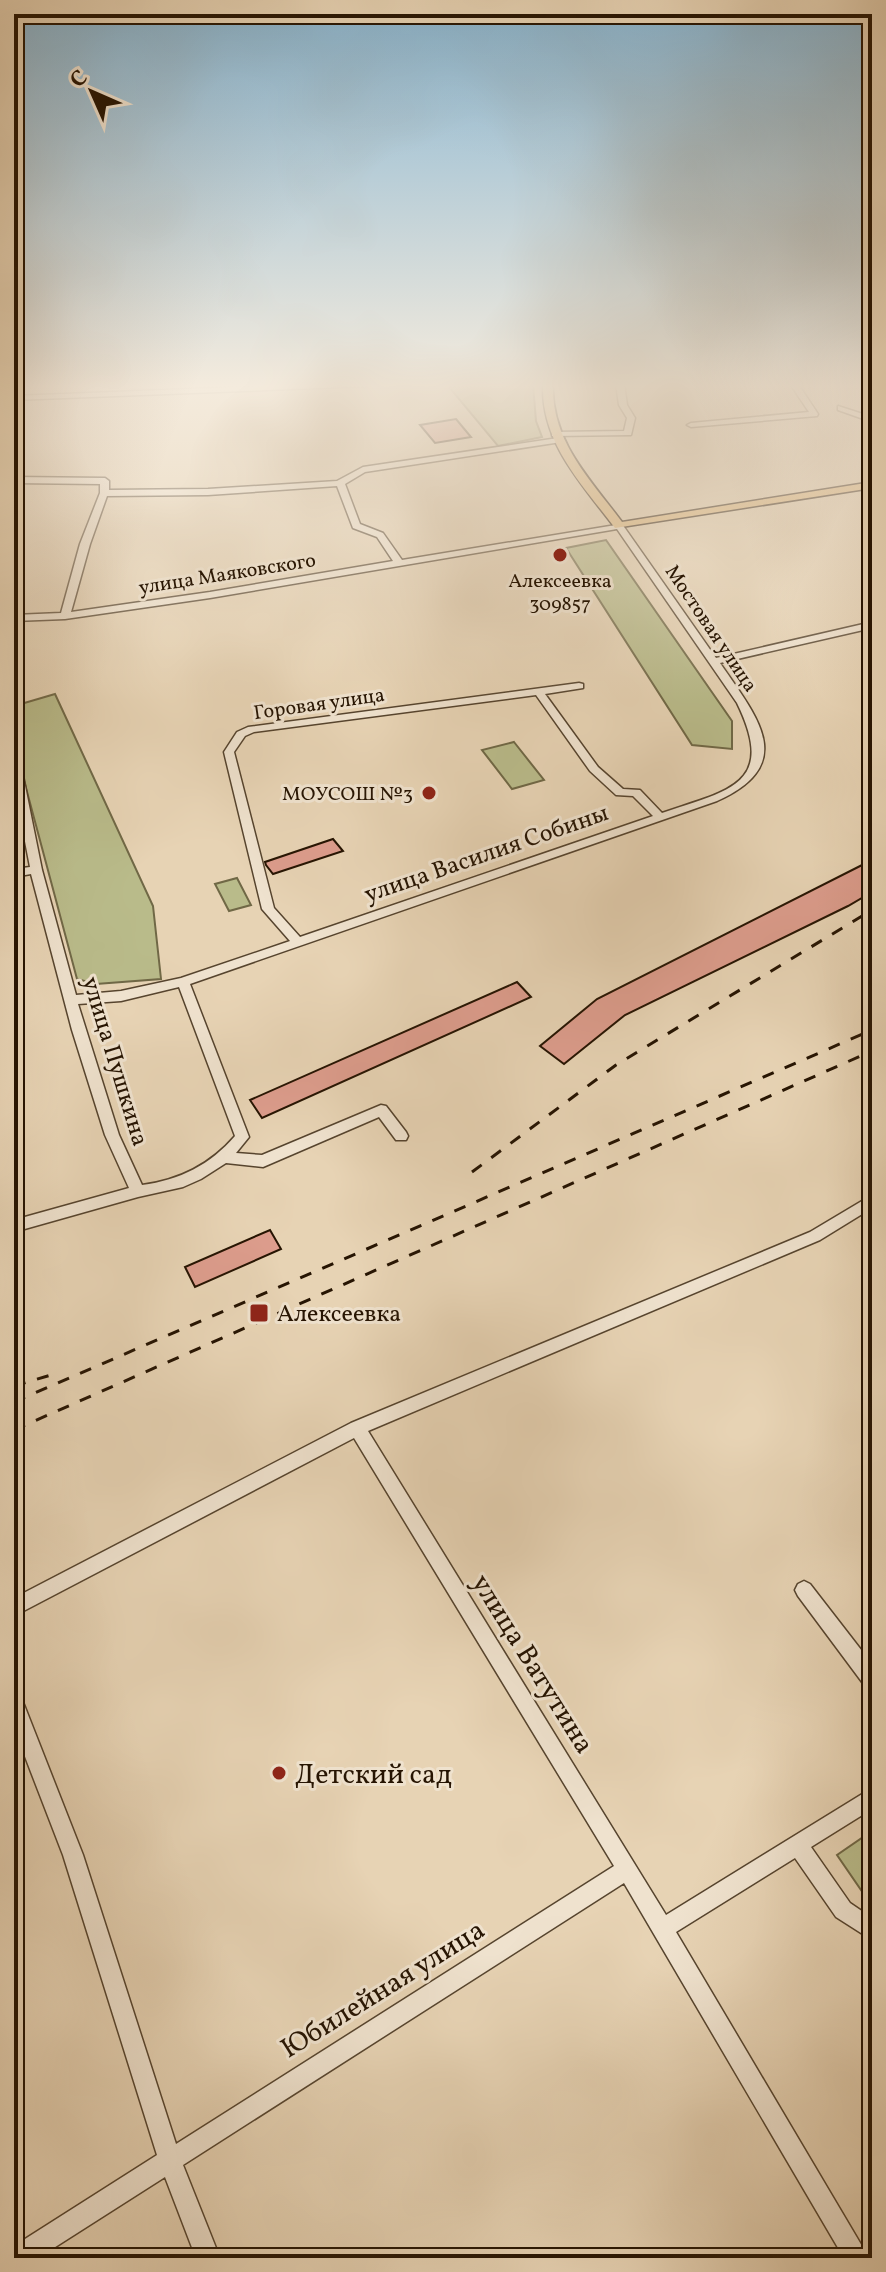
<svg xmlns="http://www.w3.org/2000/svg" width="886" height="2272" viewBox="0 0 886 2272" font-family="Vollkorn,serif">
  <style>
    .green { fill: #b9bb8a; stroke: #706846; stroke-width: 2 }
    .building { fill: #dd9d8d; stroke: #261402; stroke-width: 2 }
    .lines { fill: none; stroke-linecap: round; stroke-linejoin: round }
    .minor-casing { stroke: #56442e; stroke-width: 3 }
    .major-casing { stroke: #261402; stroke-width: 3 }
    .minor { fill: #efe2ce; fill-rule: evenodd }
    .major { fill: #e4ba7a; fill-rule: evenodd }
    .rail { stroke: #261402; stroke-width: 3; stroke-dasharray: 12 12; stroke-linecap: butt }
    .poi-dot { fill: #8f2418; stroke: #efe2ce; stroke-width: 3 }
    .labels { text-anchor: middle; stroke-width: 6; stroke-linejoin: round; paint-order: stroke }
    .far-street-label { font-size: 20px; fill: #261402; stroke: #efe2ce }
    .far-poi-label { font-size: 20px; fill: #261402; stroke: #efe2ce }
    .street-label { font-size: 24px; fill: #261402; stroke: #efe2ce }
    .poi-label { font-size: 24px; fill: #261402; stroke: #efe2ce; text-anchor: start }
    .near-street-label { font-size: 28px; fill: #261402; stroke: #efe2ce }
    .near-poi-label { font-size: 28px; fill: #261402; stroke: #efe2ce; text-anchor: start }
  </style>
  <rect width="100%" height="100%" fill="#e7d3b4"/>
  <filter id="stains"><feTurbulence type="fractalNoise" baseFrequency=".0025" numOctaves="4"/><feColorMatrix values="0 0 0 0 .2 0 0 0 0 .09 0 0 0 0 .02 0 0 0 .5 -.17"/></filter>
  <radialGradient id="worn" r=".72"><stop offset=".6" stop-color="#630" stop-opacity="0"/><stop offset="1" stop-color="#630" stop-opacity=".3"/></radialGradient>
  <!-- green -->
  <path class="green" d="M 533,384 L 536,421 L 542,437 L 498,446 L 449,387 Z
    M 606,540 L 732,721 L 732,749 L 692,745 L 566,548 Z
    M 55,694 L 153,906 L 161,979 L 96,984 L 77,979 L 14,743 L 14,706 Z
    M 514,742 L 544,780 L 512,789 L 482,750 Z
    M 237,878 L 251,905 L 229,911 L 215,884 Z
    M 872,1831 L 872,1906 L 837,1855 Z"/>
  <!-- building -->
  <path class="building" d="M 456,419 L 471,437 L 435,443 L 420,425 Z
    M 333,839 L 343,851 L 273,874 L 266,865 L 265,862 Z
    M 872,860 L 872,892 L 848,906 L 625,1015 L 564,1064 L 540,1046 L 597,999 Z
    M 517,982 L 531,997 L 262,1118 L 250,1100 Z
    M 270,1230 L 281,1249 L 195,1287 L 185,1267 Z"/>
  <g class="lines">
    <!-- minor casing -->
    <g class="minor-casing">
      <path id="minor" d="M 309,384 L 371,384 L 367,386 L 14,400 L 14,396 Z
        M 616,384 L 624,384 L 627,405 L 635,418 L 631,435 L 552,436 L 552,432 L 555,432 L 624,431 L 627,418 L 619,405 Z
        M 790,384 L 798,384 L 818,414 L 817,416 L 691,427 L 687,425 L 691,423 L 809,412 Z
        M 838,406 L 872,417 L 872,422 L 838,410 Z
        M 558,438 L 561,438 L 561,442 L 365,472 L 345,484 L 360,524 L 383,533 L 402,560 L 622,524 L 716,658 L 872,622 L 872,628 L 720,663 C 757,717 799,764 717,801 L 190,984 L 249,1137 L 236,1153 L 262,1155 L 381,1105 L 386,1106 L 406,1132 L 408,1136 L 406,1140 L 396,1140 L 379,1117 L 263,1167 L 226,1163 L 201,1179 L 183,1187 L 138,1197 L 14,1232 L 14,1220 L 129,1188 L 105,1135 L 72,1030 L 31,874 L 14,877 L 14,869 L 30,867 L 14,785 L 14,753 L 19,756 L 42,870 L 76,995 L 121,991 L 181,978 L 290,941 L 262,909 L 224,752 L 237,732 L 248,727 L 579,683 L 583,684 L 583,688 L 545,694 L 598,767 L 623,789 L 640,790 L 662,813 C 729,790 777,785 737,703 L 617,529 L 210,598 L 65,619 L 14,621 L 14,615 L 61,613 L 80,544 L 100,493 L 100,484 L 14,483 L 14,477 L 105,478 L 109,481 L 109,490 L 208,489 L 337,481 L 363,467 ZM 337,486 L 353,528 L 377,537 L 393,561 L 210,592 L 71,612 L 90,544 L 107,496 L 208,495 ZM 536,695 L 590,771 L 616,795 L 633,796 L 653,816 L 300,937 L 274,908 L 234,752 L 245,736 L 254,732 ZM 179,987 L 235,1136 C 210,1165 180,1180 142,1185 L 119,1135 L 78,1004 L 121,1001 Z
        M 872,1195 L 872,1208 L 820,1240 L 368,1431 L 666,1915 L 872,1788 L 872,1809 L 811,1847 L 850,1903 L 872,1918 L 872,1940 L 836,1917 L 795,1858 L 676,1932 L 869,2258 L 844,2258 L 624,1883 L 183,2165 L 220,2258 L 196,2258 L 165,2177 L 38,2258 L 14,2258 L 14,2246 L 157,2155 L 63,1855 L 14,1728 L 14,1695 L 21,1697 L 83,1855 L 176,2144 L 614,1866 L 354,1438 L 14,1616 L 14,1598 L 351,1423 L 810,1232 Z
        M 804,1581 L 810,1584 L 872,1664 L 872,1688 L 865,1686 L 798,1596 L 795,1590 L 798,1584 Z"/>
    </g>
    <!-- major casing -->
    <g class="major-casing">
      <path id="major" d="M 543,384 L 553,384 C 551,441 590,479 622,522 L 872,482 L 872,488 L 615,528 C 582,484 541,443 543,384 Z"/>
    </g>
    <!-- minor -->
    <use href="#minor" class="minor"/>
    <!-- major -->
    <use href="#major" class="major"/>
    <!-- rail -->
    <path class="rail" d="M 472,1172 L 616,1065 L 872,910
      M 14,1386 L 51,1375
      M 14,1402 L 872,1030
      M 14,1430 L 872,1051"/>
  </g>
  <!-- sky -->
  <linearGradient id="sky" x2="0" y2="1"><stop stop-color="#87b5d2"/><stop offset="0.55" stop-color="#f4ebdd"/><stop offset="1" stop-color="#f4ebdd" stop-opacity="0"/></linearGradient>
  <rect width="886" height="702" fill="url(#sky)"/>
  <!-- markers -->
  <g class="poi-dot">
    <circle cx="560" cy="555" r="8"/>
    <circle cx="429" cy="793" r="8"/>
    <rect x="249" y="1303" width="20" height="20" rx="4"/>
    <circle cx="279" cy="1773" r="8"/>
  </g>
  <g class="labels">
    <!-- far-street labels -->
    <g class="far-street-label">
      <text transform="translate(227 573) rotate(-9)" y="7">улица Маяковского</text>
      <text transform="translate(712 628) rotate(56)" y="7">Мостовая улица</text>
      <text transform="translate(319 703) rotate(-8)" y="7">Горовая улица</text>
    </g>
    <!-- far-poi labels -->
    <g class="far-poi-label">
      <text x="560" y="587">Алексеевка<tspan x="560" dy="23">309857</tspan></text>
      <text x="413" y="800" text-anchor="end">МОУСОШ №3</text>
    </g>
    <!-- street labels -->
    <g class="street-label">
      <text transform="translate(486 853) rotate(-19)" y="8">улица Василия Собины</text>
      <text transform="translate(116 1061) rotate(73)" y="8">улица Пушкина</text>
    </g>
    <!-- poi labels -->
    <g class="poi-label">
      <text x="277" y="1321">Алексеевка</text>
    </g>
    <!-- near-street labels -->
    <g class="near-street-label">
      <text transform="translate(534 1663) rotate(58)" y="10">улица Ватутина</text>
      <text transform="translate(382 1988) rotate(-32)" y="10">Юбилейная улица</text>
    </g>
    <!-- near-poi labels -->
    <g class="near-poi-label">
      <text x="295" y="1783">Детский сад</text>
    </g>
  </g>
  <!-- margin -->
  <rect width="886" height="2272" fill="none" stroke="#e7d3b4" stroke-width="48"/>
  <rect x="16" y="16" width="854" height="2240" fill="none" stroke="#261402" stroke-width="4"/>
  <rect x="24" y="24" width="838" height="2224" fill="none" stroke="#261402" stroke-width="2"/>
  <!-- north arrow -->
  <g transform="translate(92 92) rotate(315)" stroke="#efe2ce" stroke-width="6" paint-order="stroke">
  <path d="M0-6L14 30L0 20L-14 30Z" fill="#261402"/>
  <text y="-12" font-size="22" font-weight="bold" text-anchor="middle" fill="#261402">С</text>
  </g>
  <rect width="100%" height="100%" filter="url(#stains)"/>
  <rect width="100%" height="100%" fill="url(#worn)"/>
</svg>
